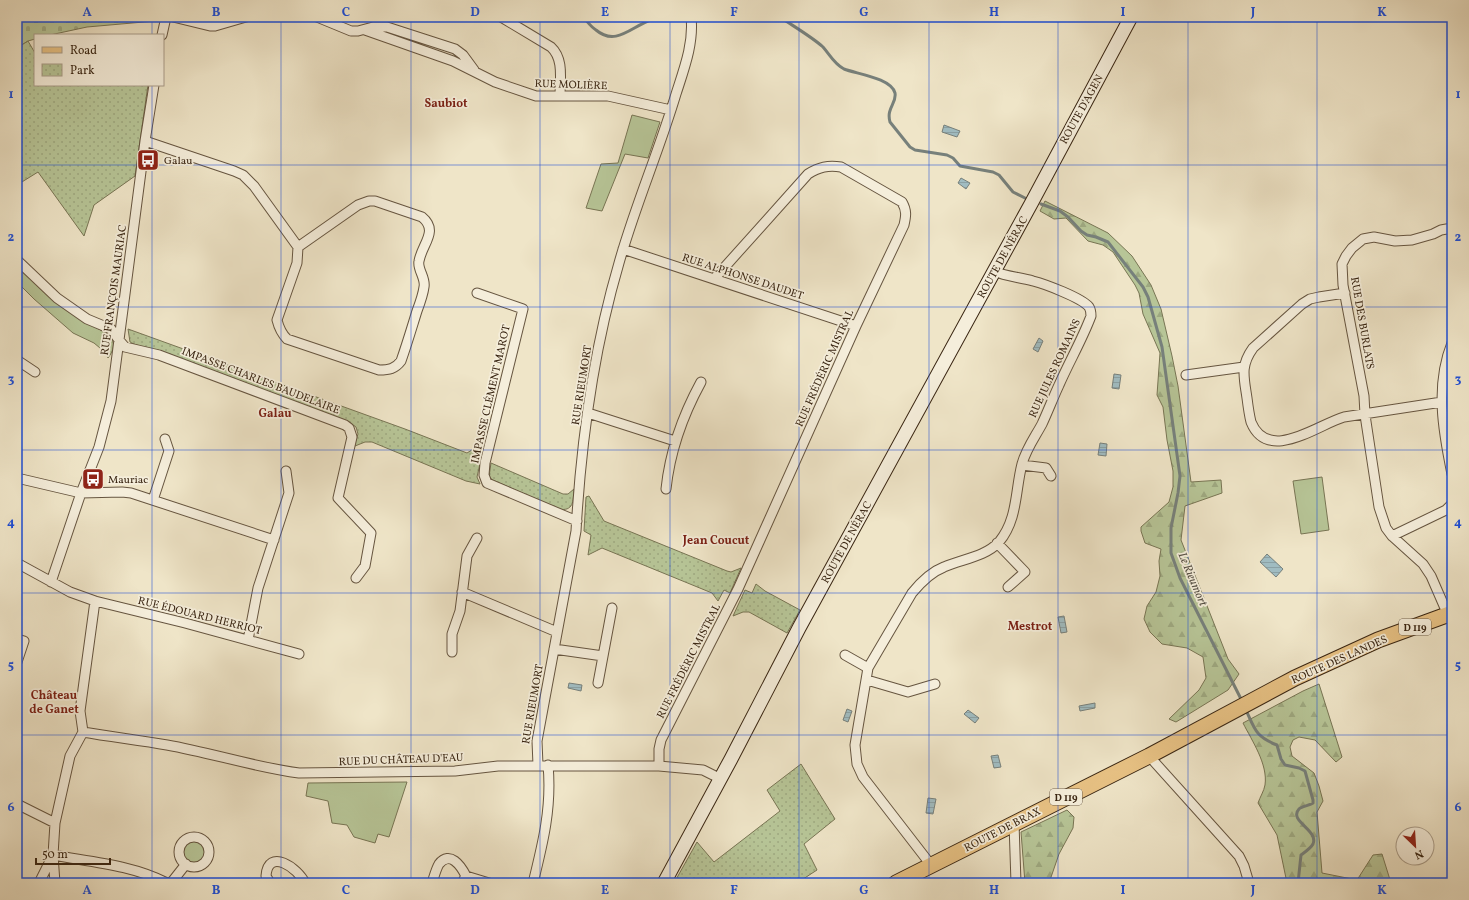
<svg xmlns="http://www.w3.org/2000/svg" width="1469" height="900" viewBox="0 0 1469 900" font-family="Vollkorn,serif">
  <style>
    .grass { fill: #b7c597; stroke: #787554 }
    .forest { fill: url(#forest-firs); stroke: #787554 }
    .cemetery { fill: url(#cemetery-stones); stroke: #787554 }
    .park { fill: url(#park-dots); stroke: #787554 }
    .water { fill: url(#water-rules); stroke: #77807b }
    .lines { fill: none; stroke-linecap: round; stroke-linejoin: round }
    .stream { stroke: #77807b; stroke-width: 3 }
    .minor-casing { stroke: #665540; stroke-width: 11 }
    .secondary-casing { stroke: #392512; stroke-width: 15 }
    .primary-casing { stroke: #392512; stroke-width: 17 }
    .minor { stroke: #f5eedb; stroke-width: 9 }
    .secondary { stroke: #f5eedb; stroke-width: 13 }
    .primary { stroke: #e8c284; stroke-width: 15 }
    .grid { fill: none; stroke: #1d4ed8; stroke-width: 1; stroke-opacity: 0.55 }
    .labels { text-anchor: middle; stroke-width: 3.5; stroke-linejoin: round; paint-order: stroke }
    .shield { fill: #f5eedb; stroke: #71614e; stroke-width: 1 }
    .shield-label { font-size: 10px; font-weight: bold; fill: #392512 }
    .street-label { font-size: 11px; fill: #392512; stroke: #f5eedb }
    .poi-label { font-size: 11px; fill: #392512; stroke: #f5eedb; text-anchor: start }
    .neighbourhood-label { font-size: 12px; font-weight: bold; fill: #7a1f14; stroke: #f5eedb }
    .water-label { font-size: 12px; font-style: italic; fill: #585247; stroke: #f5eedb }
    .neatline { fill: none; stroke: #1d4ed8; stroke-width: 1.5 }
    .grid-label { font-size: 13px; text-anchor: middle; font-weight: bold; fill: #1d4ed8 }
  </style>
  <defs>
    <pattern id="forest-firs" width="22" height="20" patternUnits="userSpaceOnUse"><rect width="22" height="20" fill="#b7c597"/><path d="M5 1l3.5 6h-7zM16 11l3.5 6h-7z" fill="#9ea981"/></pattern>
    <pattern id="cemetery-stones" width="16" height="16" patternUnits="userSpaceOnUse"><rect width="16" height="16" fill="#b7c597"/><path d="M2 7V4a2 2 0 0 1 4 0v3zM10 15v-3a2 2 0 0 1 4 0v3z" fill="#9ea981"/></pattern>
    <pattern id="park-dots" width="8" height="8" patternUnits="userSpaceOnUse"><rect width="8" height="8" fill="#b7c597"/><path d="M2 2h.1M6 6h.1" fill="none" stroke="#9ea981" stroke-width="1.8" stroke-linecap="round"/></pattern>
    <pattern id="water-rules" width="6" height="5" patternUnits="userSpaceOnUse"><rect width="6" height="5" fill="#a0bcc1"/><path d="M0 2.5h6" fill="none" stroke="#8ba1a5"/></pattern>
  </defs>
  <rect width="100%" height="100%" fill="#efe5c8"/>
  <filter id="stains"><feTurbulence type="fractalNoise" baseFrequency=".005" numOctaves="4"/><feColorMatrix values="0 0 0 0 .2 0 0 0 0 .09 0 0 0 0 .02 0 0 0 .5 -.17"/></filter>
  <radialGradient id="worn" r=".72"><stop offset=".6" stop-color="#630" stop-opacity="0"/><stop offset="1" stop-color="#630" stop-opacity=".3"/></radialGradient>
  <!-- grass -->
  <path class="grass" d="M 632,115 L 660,122 L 648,158 L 625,154 L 602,211 L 586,208 L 601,164 L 618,163 Z
    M 17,265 L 76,316 L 109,335 C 116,343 114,350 108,358 L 106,353 L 94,343 L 73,333 L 34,299 L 17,282 Z
    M 1322,477 L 1329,530 L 1301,534 L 1293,481 Z
    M 407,782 L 389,837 L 378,834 L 375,843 L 354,837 L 347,825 L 332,823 L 328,801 L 306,796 L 308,783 Z
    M182 852a12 12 0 1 1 24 0a12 12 0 1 1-24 0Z"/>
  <!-- forest -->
  <path class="forest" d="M 1045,201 L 1108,233 L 1132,256 L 1151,285 L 1161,309 L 1172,356 L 1178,386 L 1191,482 L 1221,480 L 1222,493 L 1185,506 L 1181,540 L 1228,659 L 1239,674 L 1228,690 L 1176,722 L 1169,719 L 1199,690 L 1206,678 L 1203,657 L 1187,648 L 1162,644 L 1150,632 L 1144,619 L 1147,606 L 1156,592 L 1160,576 L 1159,561 L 1161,549 L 1145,543 L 1141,531 L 1141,527 L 1169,502 L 1173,487 L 1173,471 L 1167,440 L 1163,407 L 1157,395 L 1160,353 L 1143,314 L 1139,293 L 1135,285 L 1113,252 L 1103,245 L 1088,241 L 1066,218 L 1054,219 L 1040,211 Z
    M 1319,684 L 1342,757 L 1336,762 L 1315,740 L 1299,737 L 1293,740 L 1290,747 L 1292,756 L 1314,773 L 1319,786 L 1323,801 L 1317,812 L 1322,873 L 1357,880 L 1373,855 L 1382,854 L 1391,883 L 1287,883 L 1277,835 L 1258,803 C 1260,797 1264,791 1265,785 C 1268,764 1252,741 1243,723 L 1303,691 Z
    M 1067,810 L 1074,817 L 1073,828 L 1059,854 L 1049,883 L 1025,883 L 1021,832 Z"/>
  <!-- cemetery -->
  <path class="cemetery" d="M 17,17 L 156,17 L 155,21 L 87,27 L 50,35 L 35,35 L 35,39 L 28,41 L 17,48 Z"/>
  <!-- park -->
  <path class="park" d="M 28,41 L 35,53 L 35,85 L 148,85 L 135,176 L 94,205 L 84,236 L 38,172 L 17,185 L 17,48 Z
    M 128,329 L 405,429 L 467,453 L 475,448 L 483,450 L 477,477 L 480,484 L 466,481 L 372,442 L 365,442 L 355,446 L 354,446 L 358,434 L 356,427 L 350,423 L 134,344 L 130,342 Z
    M 491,463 L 563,494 L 568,494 L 574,489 C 573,501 574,512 558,509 L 493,480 L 489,477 Z
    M 589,496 L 604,521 L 727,571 L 731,572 L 741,568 L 730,593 L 724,590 L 718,601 L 712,593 L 602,548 L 588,555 L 591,535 L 584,531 L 586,497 Z
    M 756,584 L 765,591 L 800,610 L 787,633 L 749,612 L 743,612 L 733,616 L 745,590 L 752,593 Z
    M 801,764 L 835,819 L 804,844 L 817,870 L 797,883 L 674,883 L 697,842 L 714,862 L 780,811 L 767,790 Z"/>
  <!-- water -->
  <path class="water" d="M 944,125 L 960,131 L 957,137 L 942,132 Z
    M 961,178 L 970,183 L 966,189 L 958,183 Z
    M 1039,338 L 1043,341 L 1038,352 L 1033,349 Z
    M 1114,374 L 1121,375 L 1119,389 L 1112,388 Z
    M 1100,443 L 1107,444 L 1106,456 L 1098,455 Z
    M 1267,554 L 1283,569 L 1276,577 L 1260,562 Z
    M 1064,616 L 1067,632 L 1061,633 L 1058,617 Z
    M 569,683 L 582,685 L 581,691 L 568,688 Z
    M 1095,703 L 1095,708 L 1080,711 L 1079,706 Z
    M 847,709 L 852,711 L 848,722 L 843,720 Z
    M 968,710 L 979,718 L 975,723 L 964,714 Z
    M 998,755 L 1001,767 L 994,768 L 991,756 Z
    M 928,798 L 936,799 L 933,814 L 926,813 Z"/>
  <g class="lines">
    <!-- stream -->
    <path class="stream" d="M 583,17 C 587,21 591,27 596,30 C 616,47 632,26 651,20 C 655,18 659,18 663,17
      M 780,17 C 793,26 812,37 823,47 C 830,55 834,64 844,69 C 857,74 891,78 895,93 C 897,103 886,108 890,122 L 910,147 L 915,150 L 947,155 L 953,158 L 960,166 L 993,172 L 999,175 L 1013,192 L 1025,198
      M 1041,204 L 1060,211 L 1068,217 L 1081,231 L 1087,235 L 1096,237 L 1108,242 L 1143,287 L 1148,297 L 1162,347 L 1180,476 L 1178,493 L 1171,528 L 1171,553 L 1180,578 L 1242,701
      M 1246,710 C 1255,730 1256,737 1277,745 L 1281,759 L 1285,765 L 1299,768 L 1305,771 L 1313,800 L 1313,803 C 1309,806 1302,806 1299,809 C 1288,821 1319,830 1313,844 C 1311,848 1305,852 1301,855 L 1298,883"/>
    <!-- minor casing -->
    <g class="minor-casing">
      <path id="minor" d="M 173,17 L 210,26 L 215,26 L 246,17
        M 317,17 L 351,31 L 358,31 L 373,27 L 387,27 L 455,49 L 463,55 L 474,70
        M 501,17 L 551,47 C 564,59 560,79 560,96
        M 365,30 L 453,61 L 495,82 L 536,96 L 608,96 L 671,110
        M 162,35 L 166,17
        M 145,141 L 234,171 L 243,175 L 254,186 L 298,247
        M 369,201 L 375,201 L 422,217 C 439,231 422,244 419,261 C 417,269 426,278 424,287 C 423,295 420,303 417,311 C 412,327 407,344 401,361 C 395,369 389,370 379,370 L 287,339 C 281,333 279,328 277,320 L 297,263 L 298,247 L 358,205 Z
        M 623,249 L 856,326
        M 17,260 L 57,298 L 87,319 L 111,329 L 119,340 L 125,347 L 159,355 L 345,425 L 349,428 L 352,437 L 338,498 L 371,533 L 365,566 L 356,578
        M 477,293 L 523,309 L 485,463 L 484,475 L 487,483 L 577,521
        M 1345,293 L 1319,297 L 1310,299 L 1302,304 L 1253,348 C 1240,366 1244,377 1247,398 C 1248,406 1249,414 1251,422 C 1268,464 1319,424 1344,417 L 1442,402
        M 1452,343 C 1435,385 1443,431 1452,474
        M 17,360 L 35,372
        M 1186,375 L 1244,367
        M 588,413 L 675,441
        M 1022,465 L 1046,468 L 1051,476
        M 17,478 L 81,493 L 122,492 L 131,493 L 274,540
        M 666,489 C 670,451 683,415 701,382
        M 153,500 L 169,451 L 165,439
        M 1392,536 L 1446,510 L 1452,504
        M 997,543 L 1025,572 L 1008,587
        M 17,563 L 70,592 L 95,601 L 80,711 L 83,732
        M 51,582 L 81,493 L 99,447 L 111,401 L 145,141 L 154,85
        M 462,592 L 557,632
        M 95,601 L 185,623 L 299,654
        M 1448,615 L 1431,576 L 1423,564 L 1392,536 L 1386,528 L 1379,507 L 1365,415 L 1364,396 L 1343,285 L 1342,264 L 1346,256 L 1352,248 L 1363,239 L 1374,237 L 1395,241 L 1412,240 L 1433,234 L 1441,230 L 1452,228
        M 17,639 L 24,641 L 17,662
        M 248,640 L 258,588 L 289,493 L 286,471
        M 554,649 L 603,656
        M 452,652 L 452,634 L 460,611 L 467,556 L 477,538
        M 845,655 L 868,668
        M 867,680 L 908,692 L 935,684
        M 598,683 L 612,608
        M 83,732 C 111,737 139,740 167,745 C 212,753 254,767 299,773 L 455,771 L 498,766 L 659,766 L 703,770 L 721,779
        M 1149,756 L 1239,856 L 1244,866 L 1249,883
        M 538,765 L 537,741 L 576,531 C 581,443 594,348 619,263 C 635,206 659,151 676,94 C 684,69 694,43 691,17
        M 659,766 L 659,749 L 661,740 L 738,589 L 856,326 L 904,225 C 906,216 907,211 902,202 L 841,167 C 828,165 819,167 808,174 L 714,279
        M 17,804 L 55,823
        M 1014,823 L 1016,883
        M179 852a15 15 0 1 1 30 0a15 15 0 1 1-30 0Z
        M 53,855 C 91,862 132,865 167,883
        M 53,855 L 55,883
        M 931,865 L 863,777 L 857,764 L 855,745 L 868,668 L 912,593 C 921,582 931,572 944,567 C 962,559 985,557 999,542 C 1018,519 1015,491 1022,464 C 1026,449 1035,437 1042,424 C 1048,411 1053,398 1059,385 C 1069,362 1082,340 1091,316 C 1091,313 1091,310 1089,307 C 1082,298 1045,284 1033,281 C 1020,277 1007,277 994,271
        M 466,876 L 489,883
        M 39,883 L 53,855 L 55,823 L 70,756 L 83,732
        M 171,883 L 186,864
        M 270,883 L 266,876 C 268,847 298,868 305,883
        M 432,883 C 434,877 436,869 439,864 C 450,850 461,866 466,876 L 462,883
        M 533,883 C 543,843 552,807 548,765"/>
    </g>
    <!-- secondary casing -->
    <g class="secondary-casing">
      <path id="secondary" d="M 664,883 L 731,759 L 799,628 L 1032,202 L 1131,17"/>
    </g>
    <!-- primary casing -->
    <g class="primary-casing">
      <path id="primary" d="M 896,883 L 1149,756 L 1295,678 L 1378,640 L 1452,613"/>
    </g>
    <!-- minor -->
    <use href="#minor" class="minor"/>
    <!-- secondary -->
    <use href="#secondary" class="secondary"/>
    <!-- primary -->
    <use href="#primary" class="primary"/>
  </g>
  <!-- grid -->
  <path class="grid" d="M 152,17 L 152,35M 281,17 L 281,883M 411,17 L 411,883M 540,17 L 540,883M 670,17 L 670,883M 799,17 L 799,883M 929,17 L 929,883M 1058,17 L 1058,883M 1188,17 L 1188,883M 1317,17 L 1317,883M 152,85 L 152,883M 17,165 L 1452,165M 17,307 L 1452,307M 17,450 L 1452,450M 17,593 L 1452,593M 17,735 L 1452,735"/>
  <!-- icons -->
  <defs>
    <g id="bus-square" transform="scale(1.15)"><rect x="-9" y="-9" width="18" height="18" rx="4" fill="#8f2418" stroke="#f5eedb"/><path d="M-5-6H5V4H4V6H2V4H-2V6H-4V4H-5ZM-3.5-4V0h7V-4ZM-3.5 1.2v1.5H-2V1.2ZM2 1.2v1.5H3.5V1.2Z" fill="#fff"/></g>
  </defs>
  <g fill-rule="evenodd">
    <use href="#bus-square" x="148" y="160"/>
    <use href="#bus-square" x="93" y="479"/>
  </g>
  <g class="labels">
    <!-- shield labels -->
    <g class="shield">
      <rect x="1399" y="619" width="32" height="16" rx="3"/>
      <rect x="1050" y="789" width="32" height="16" rx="3"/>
    </g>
    <g class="shield-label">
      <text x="1415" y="631">D 119</text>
      <text x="1066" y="801">D 119</text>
    </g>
    <!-- street labels -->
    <g class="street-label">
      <text transform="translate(571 84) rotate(2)" y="4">RUE MOLIÈRE</text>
      <text transform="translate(1081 109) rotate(-61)" y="4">ROUTE D'AGEN</text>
      <text transform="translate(1002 257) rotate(-61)" y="4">ROUTE DE NÉRAC</text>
      <text transform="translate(743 276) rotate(18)" y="4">RUE ALPHONSE DAUDET</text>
      <text transform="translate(113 290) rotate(-82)" y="4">RUE FRANÇOIS MAURIAC</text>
      <text transform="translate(1363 323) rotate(80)" y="4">RUE DES BURLATS</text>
      <text transform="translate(824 368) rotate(-66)" y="4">RUE FRÉDÉRIC MISTRAL</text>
      <text transform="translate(1054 368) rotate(-65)" y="4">RUE JULES ROMAINS</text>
      <text transform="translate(261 380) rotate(21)" y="4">IMPASSE CHARLES BAUDELAIRE</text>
      <text transform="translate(581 385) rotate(-81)" y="4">RUE RIEUMORT</text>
      <text transform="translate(490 394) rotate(-77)" y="4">IMPASSE CLÉMENT MAROT</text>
      <text transform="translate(846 542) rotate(-61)" y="4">ROUTE DE NÉRAC</text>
      <text transform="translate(200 615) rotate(14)" y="4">RUE ÉDOUARD HERRIOT</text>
      <text transform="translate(1339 659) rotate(-24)" y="4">ROUTE DES LANDES</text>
      <text transform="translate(688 661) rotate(-63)" y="4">RUE FRÉDÉRIC MISTRAL</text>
      <text transform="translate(532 704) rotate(-80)" y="4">RUE RIEUMORT</text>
      <text transform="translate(401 759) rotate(-2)" y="4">RUE DU CHÂTEAU D'EAU</text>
      <text transform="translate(1002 829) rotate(-27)" y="4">ROUTE DE BRAX</text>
    </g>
    <!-- poi labels -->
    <g class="poi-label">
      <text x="164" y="164">Galau</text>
      <text x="108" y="483">Mauriac</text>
    </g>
    <!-- neighbourhood labels -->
    <g class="neighbourhood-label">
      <text x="446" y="107">Saubiot</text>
      <text x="275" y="417">Galau</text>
      <text x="716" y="544">Jean Coucut</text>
      <text x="1030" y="630">Mestrot</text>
      <text x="54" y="699">Château<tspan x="54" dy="14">de Ganet</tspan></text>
    </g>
    <!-- water labels -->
    <g class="water-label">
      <text transform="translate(1193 579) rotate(67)" y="4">Le Rieumort</text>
    </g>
  </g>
  <!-- margin -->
  <rect width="1469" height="900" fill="none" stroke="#efe5c8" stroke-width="44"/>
  <!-- legend -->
  <rect x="34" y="34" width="130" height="52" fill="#f5eedb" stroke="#aa9e8b"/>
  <rect x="42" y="47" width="20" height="6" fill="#e8c284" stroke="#aa9e8b"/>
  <text x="70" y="54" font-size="12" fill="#392512">Road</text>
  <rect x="42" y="64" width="20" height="12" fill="url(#park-dots)" stroke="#aa9e8b"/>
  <text x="70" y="74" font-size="12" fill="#392512">Park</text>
  <!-- north arrow -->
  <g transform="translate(1415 846) rotate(155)"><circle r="19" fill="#f5eedb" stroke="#aa9e8b"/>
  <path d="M0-3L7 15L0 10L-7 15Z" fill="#8f2418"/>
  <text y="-6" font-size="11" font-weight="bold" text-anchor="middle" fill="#392512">N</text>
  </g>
  <!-- scale -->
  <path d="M36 858v6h74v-6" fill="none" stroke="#392512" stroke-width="2"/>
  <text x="42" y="858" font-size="12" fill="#392512" stroke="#f5eedb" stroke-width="3" paint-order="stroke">50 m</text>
  <rect x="22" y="22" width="1425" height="856" class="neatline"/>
  <g class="grid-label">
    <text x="87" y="16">A</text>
    <text x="216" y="16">B</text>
    <text x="346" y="16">C</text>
    <text x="475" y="16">D</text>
    <text x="605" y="16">E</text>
    <text x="734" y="16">F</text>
    <text x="864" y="16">G</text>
    <text x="994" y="16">H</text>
    <text x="1123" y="16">I</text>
    <text x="1253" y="16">J</text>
    <text x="1382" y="16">K</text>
    <text x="11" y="98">1</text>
    <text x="1458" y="98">1</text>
    <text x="11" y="241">2</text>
    <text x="1458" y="241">2</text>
    <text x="11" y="383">3</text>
    <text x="1458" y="383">3</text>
    <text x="11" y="526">4</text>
    <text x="1458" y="526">4</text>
    <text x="11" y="669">5</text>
    <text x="1458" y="669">5</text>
    <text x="11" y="811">6</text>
    <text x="1458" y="811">6</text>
    <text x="87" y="894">A</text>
    <text x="216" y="894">B</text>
    <text x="346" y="894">C</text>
    <text x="475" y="894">D</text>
    <text x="605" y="894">E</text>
    <text x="734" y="894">F</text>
    <text x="864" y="894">G</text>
    <text x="994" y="894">H</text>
    <text x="1123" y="894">I</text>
    <text x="1253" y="894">J</text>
    <text x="1382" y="894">K</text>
  </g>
  <rect width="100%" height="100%" filter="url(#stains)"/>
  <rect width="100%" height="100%" fill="url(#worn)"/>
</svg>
